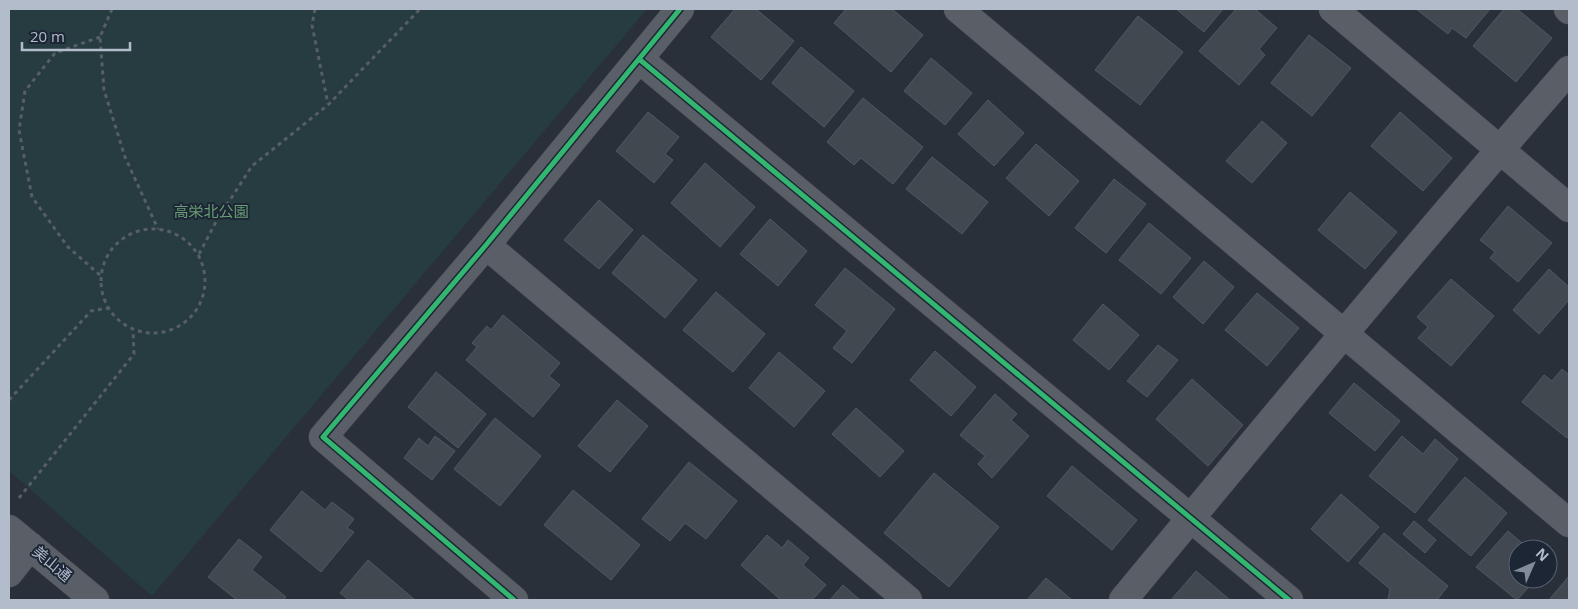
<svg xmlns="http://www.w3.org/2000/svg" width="1578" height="609" viewBox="0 0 1578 609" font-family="'Open Sans','Noto Sans JP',sans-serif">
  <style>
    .green { fill: #263c40 }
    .building { fill: #424850; stroke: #515861 }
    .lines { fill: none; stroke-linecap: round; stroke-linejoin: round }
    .minor-casing { stroke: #464b52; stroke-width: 29 }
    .tertiary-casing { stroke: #464b52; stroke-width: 29 }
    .path { stroke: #575e65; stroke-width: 3; stroke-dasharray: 4 4; stroke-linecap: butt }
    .minor { stroke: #5a5f67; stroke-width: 28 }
    .tertiary { stroke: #5a5f67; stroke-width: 28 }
    .cycleway-casing { stroke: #1c2635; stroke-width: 8 }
    .cycleway { stroke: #33b770; stroke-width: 5 }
    .labels { text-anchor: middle; stroke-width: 4; stroke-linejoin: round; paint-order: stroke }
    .park-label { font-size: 15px; fill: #699d75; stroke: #1c2635 }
    .street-label { font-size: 15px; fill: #b3bccb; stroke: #1c2635 }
  </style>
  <rect width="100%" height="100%" fill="#29303a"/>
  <!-- green -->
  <path class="green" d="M 9,9 L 647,9 L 152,596 L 9,471 Z"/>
  <!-- building -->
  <path class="building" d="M 735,9 L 756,9 L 794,41 L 761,80 L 711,37 Z
    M 846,9 L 892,9 L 923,35 L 891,72 L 834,23 Z
    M 1176,9 L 1223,9 L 1204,32 Z
    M 1236,9 L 1255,9 L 1277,28 L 1259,49 L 1265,55 L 1239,85 L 1199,51 Z
    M 1416,9 L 1490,9 L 1466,38 L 1452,28 L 1448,34 Z
    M 1504,9 L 1517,9 L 1552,38 L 1516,82 L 1473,46 Z
    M 1138,16 L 1183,52 L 1140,105 L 1095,70 Z
    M 1309,35 L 1351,68 L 1312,116 L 1271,83 Z
    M 801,47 L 854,91 L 824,127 L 772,83 Z
    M 931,58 L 972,93 L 945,125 L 904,91 Z
    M 863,98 L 923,147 L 893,184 L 861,158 L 854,165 L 827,142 Z
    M 988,100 L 1024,133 L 994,166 L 958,134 Z
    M 648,112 L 679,137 L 665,154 L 673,160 L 654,183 L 616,151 Z
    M 1400,112 L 1452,158 L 1423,191 L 1371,146 Z
    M 1262,121 L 1287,143 L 1252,183 L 1226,161 Z
    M 1036,144 L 1079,181 L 1049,216 L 1006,178 Z
    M 932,157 L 988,202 L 962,234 L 906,189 Z
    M 705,163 L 755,207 L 720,247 L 671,203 Z
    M 1114,179 L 1146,204 L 1106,253 L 1075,228 Z
    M 1350,192 L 1397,232 L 1365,269 L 1318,230 Z
    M 599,200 L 633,230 L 599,269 L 564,240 Z
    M 1508,206 L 1552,243 L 1518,282 L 1490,258 L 1495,252 L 1480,240 Z
    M 770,219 L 807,251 L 778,286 L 740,254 Z
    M 1149,223 L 1191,258 L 1161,294 L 1119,260 Z
    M 643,235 L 697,280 L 665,318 L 612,273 Z
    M 1204,261 L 1234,287 L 1203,324 L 1173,297 Z
    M 845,268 L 895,309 L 852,363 L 833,348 L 847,331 L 815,305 Z
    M 1549,269 L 1569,287 L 1569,300 L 1539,334 L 1513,310 Z
    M 1451,279 L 1494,316 L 1451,366 L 1418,338 L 1428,327 L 1417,317 Z
    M 716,292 L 765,334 L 733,372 L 683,330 Z
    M 1257,293 L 1299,328 L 1267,366 L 1225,330 Z
    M 1103,304 L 1139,335 L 1109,370 L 1073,340 Z
    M 503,315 L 560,363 L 549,376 L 560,385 L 533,417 L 466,360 L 477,347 L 472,343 L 487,326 L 491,330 Z
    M 1158,345 L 1178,360 L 1147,397 L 1127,381 Z
    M 935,351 L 976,387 L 951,416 L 910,380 Z
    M 779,352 L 825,391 L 794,427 L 749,388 Z
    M 1562,369 L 1569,375 L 1569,435 L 1567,438 L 1522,402 L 1544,375 L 1552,381 Z
    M 436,372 L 486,414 L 458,448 L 408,407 Z
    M 1192,379 L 1243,425 L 1208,466 L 1156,419 Z
    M 1354,383 L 1400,421 L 1375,451 L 1329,413 Z
    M 995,394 L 1017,414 L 1011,420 L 1029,436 L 992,478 L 978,464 L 985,456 L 960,435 Z
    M 617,400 L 648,426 L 610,472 L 578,446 Z
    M 856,408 L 904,451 L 880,477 L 832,434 Z
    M 495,418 L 541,456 L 500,506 L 454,469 Z
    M 435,436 L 455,451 L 432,480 L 404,458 L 419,438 L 428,446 Z
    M 1402,436 L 1423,454 L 1435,439 L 1458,459 L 1415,513 L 1369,476 Z
    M 689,462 L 737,501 L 706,539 L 685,523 L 670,541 L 642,519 Z
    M 1072,466 L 1137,520 L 1112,550 L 1047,496 Z
    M 934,473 L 999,527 L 949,587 L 884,533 Z
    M 1465,477 L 1507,513 L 1471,556 L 1428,520 Z
    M 573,490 L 640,545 L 611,580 L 544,525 Z
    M 302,491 L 325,510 L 332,502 L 354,519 L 347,528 L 354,532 L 321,572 L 270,530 Z
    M 1341,494 L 1379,527 L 1348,562 L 1311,529 Z
    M 1414,521 L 1436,540 L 1425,553 L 1403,534 Z
    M 1508,531 L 1529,549 L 1518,549 L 1518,579 L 1536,579 L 1517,600 L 1476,567 Z
    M 1384,533 L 1448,586 L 1437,600 L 1388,600 L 1390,589 L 1359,563 Z
    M 767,535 L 782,548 L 788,540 L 809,558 L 803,565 L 826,585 L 812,600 L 781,600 L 741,565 Z
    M 239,539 L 262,557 L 252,570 L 286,597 L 283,600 L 237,600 L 208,577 Z
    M 368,560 L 415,600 L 349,600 L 340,593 Z
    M 1196,571 L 1230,600 L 1171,600 Z
    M 1569,576 L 1569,600 L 1549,600 Z
    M 1046,578 L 1072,600 L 1027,600 Z
    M 843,585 L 860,600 L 830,600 Z"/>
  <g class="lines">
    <!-- minor casing -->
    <g class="minor-casing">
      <path id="minor" d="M 958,9 L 1569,523
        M 1333,9 L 1569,208
        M 1568,9 L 1569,10
        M 639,59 L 1289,600
        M 486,245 L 908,600
        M 9,573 L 30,546
        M 514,600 L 323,437 L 486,245 L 680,9
        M 1123,600 C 1270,422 1417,244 1569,70"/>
    </g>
    <!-- tertiary casing -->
    <g class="tertiary-casing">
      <path id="tertiary" d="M 9,529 L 95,600"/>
    </g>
    <!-- path -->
    <path class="path" d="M 112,9 L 100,37 L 104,90 L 125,157 L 158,229
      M 315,9 L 312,25 L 328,104
      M 100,37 L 55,53 L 25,91 L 19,130 L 32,197 L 68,247 L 101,276
      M101 281a52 52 0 1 1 104 0a52 52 0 1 1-104 0Z
      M 199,254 L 217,220 L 252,166 L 328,105 L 420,9
      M 9,400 L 91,311 L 108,308
      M 19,498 L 134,354 L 133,330"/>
    <!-- minor -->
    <use href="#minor" class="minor"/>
    <!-- tertiary -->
    <use href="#tertiary" class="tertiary"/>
    <!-- cycleway casing -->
    <g class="cycleway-casing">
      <path id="cycleway" d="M 639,59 L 1289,600
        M 514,600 L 323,437 L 486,245 L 680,9"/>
    </g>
    <!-- cycleway -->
    <use href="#cycleway" class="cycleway"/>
  </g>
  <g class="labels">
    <!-- park labels -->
    <g class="park-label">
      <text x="211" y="217">高栄北公園</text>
    </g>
    <!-- street labels -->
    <g class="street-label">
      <text transform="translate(52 564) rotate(40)" y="5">美山通</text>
    </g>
  </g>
  <!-- border -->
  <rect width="1578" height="609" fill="none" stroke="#b3bccb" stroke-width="20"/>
  <!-- north arrow -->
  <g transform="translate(1533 564) rotate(45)"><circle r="24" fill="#1c2635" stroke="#586271"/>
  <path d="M0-4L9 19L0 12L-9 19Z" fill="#838b98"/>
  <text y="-8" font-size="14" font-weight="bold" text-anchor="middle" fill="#b3bccb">N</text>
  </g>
  <!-- scale -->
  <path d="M22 42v8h108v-8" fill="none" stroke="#b3bccb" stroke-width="2.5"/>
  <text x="30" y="42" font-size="15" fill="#b3bccb" stroke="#1c2635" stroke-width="4" paint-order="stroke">20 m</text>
</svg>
